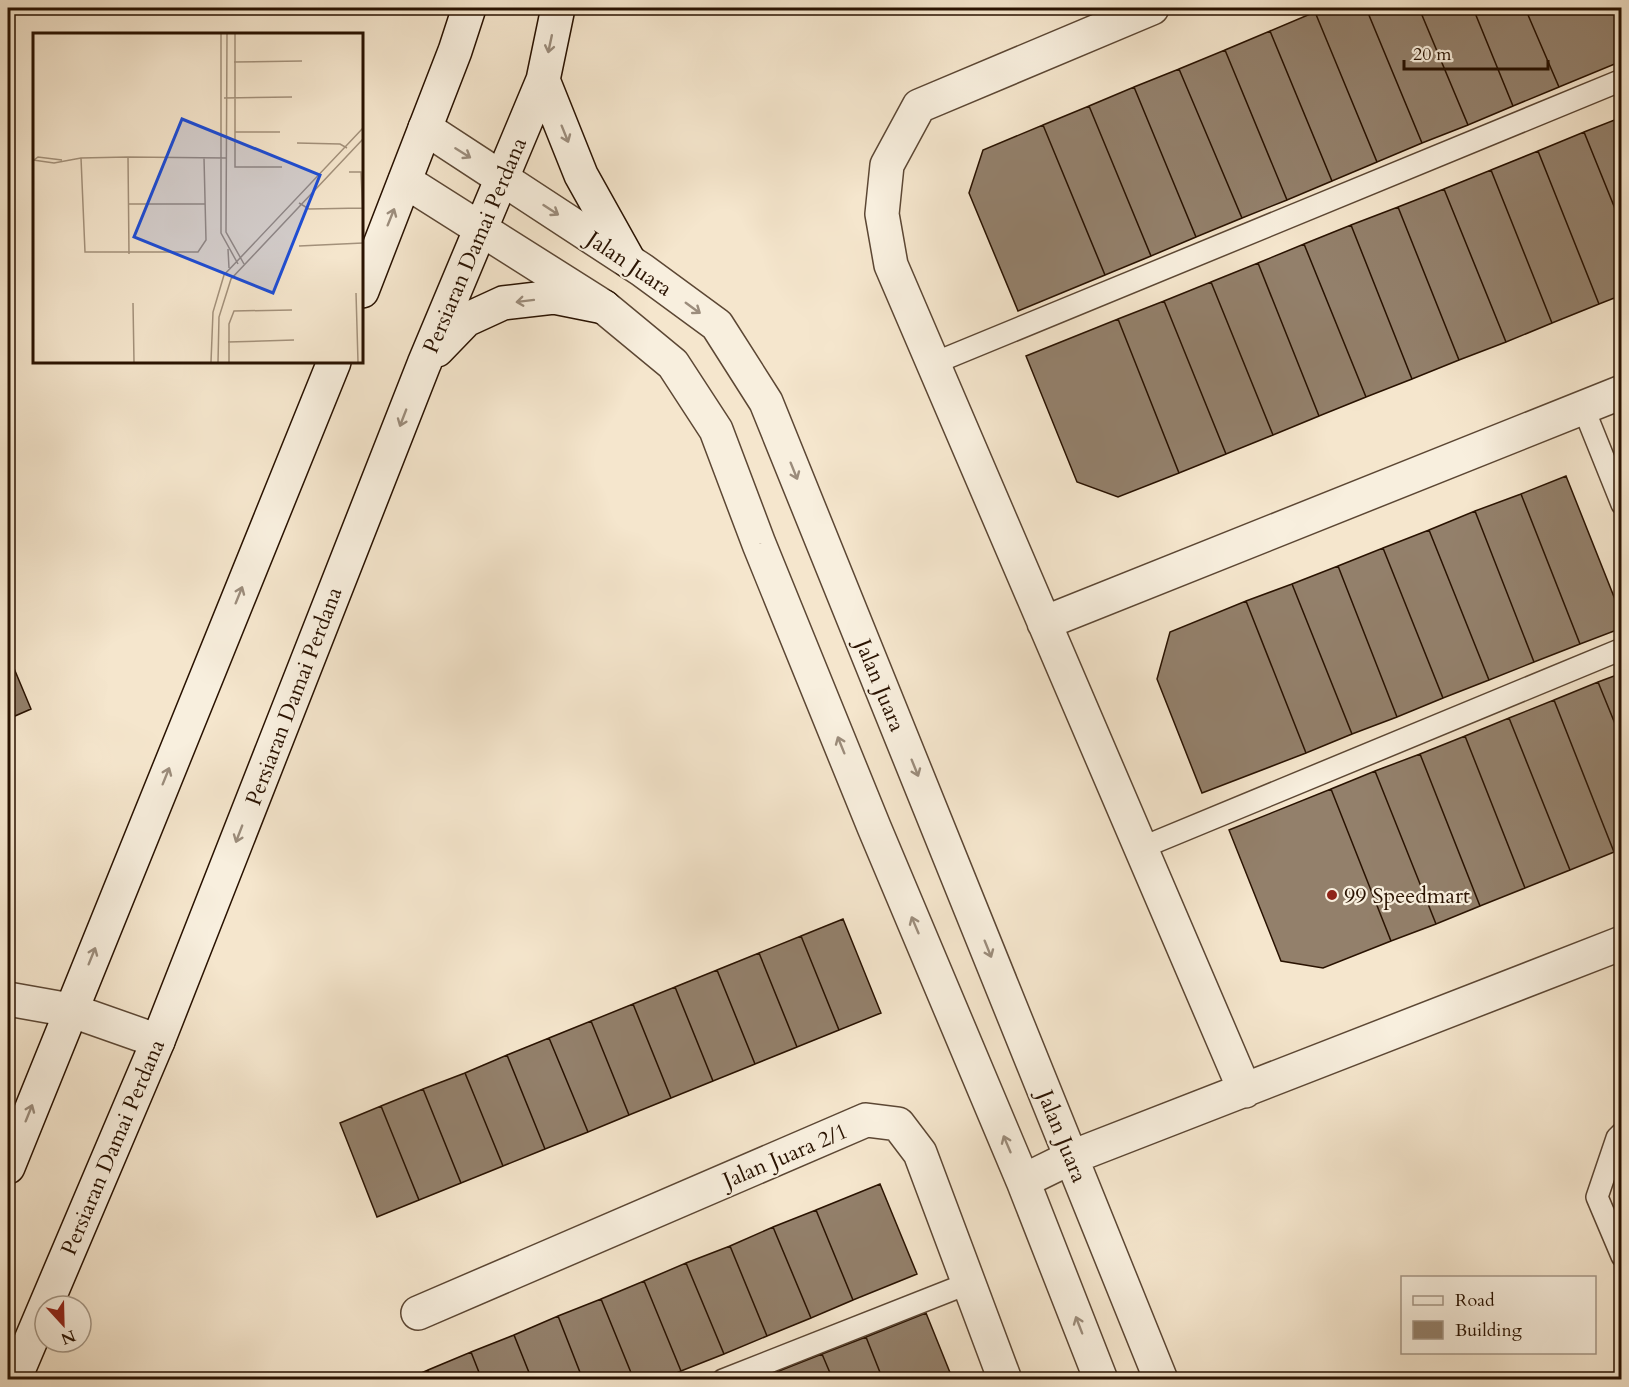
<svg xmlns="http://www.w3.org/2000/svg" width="1629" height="1387" viewBox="0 0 1629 1387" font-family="Cardo,serif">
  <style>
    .building { fill: #93806b; stroke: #291201; stroke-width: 1.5 }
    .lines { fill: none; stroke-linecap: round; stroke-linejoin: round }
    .lane-casing { stroke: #5c4734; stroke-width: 24 }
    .street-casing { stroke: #5c4734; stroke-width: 36 }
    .secondary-casing { stroke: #291201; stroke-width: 36 }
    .lane { stroke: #f8efde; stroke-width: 21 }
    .street { stroke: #f8efde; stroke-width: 33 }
    .secondary { stroke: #f8efde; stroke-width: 33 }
    .oneway { stroke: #9b8c7b }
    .poi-dot { fill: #8f2418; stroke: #f8efde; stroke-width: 2 }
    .labels { text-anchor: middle; stroke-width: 4.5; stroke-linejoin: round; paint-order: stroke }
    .street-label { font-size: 22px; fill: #291201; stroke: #f8efde }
    .poi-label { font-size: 22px; fill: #291201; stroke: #f8efde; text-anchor: start }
    .inset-road { fill: none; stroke: #a3917b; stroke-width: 1.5 }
    .view { fill: #1d4ed8; fill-opacity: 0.15; stroke: #1d4ed8; stroke-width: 3 }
    .inset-edge { fill: none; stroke: #291201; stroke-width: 3 }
  </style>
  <rect width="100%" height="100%" fill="#f5e6cd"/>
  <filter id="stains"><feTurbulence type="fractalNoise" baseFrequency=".00333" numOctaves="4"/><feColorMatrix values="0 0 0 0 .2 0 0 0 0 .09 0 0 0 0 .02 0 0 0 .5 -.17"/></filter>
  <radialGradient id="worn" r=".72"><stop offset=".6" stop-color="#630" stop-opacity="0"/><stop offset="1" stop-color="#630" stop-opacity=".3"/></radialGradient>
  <!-- building -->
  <path class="building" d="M 1326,8 L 1366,8 L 1422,143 L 1377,162 L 1315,12 Z
    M 1366,8 L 1419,8 L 1468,125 L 1422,143 Z
    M 1419,8 L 1473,8 L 1513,106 L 1468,125 Z
    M 1473,8 L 1525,8 L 1559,87 L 1513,106 Z
    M 1525,8 L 1622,8 L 1622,61 L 1559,87 Z
    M 1315,12 L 1377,162 L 1332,181 L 1270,31 Z
    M 1270,31 L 1332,181 L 1287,200 L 1225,50 Z
    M 1225,50 L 1287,200 L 1242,218 L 1179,69 Z
    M 1179,69 L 1242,218 L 1196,237 L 1134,87 Z
    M 1134,87 L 1196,237 L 1151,256 L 1089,106 Z
    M 1089,106 L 1151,256 L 1105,275 L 1043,125 Z
    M 1622,117 L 1622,226 L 1584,132 Z
    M 1043,125 L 1105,275 L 1018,311 L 969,193 L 983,150 Z
    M 1584,132 L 1622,226 L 1622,295 L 1599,304 L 1538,151 Z
    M 1538,151 L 1599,304 L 1552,323 L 1491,170 Z
    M 1491,170 L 1552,323 L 1506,342 L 1444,189 Z
    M 1444,189 L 1506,342 L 1459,360 L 1398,207 Z
    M 1398,207 L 1459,360 L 1412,379 L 1351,225 Z
    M 1351,225 L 1412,379 L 1366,397 L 1304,244 Z
    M 1304,244 L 1366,397 L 1319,416 L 1258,263 Z
    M 1258,263 L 1319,416 L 1273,435 L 1211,282 Z
    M 1211,282 L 1273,435 L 1226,454 L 1164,301 Z
    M 1164,301 L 1226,454 L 1179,473 L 1118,319 Z
    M 1118,319 L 1179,473 L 1118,497 L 1077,482 L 1026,356 Z
    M 1566,476 L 1622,617 L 1622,628 L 1580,644 L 1521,494 Z
    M 1521,494 L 1580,644 L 1534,662 L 1475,511 Z
    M 1475,511 L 1534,662 L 1489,680 L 1429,530 Z
    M 1429,530 L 1489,680 L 1443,698 L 1383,548 Z
    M 1383,548 L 1443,698 L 1397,717 L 1338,566 Z
    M 1338,566 L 1397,717 L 1352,734 L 1292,584 Z
    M 1292,584 L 1352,734 L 1306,753 L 1246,601 Z
    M 1246,601 L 1306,753 L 1202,793 L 1157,679 L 1170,632 Z
    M 8,654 L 31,709 L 8,719 Z
    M 1622,673 L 1622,741 L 1598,682 Z
    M 1598,682 L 1622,741 L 1622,849 L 1614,852 L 1554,700 Z
    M 1554,700 L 1614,852 L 1570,870 L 1509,718 Z
    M 1509,718 L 1570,870 L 1525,888 L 1465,736 Z
    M 1465,736 L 1525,888 L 1480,906 L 1420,754 Z
    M 1420,754 L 1480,906 L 1436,924 L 1375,771 Z
    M 1375,771 L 1436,924 L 1391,941 L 1331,789 Z
    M 1331,789 L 1391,941 L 1323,968 L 1281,961 L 1229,830 Z
    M 843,919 L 881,1013 L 839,1030 L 801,936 Z
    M 801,936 L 839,1030 L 797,1047 L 759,953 Z
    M 759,953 L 797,1047 L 755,1064 L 717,970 Z
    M 717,970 L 755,1064 L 713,1081 L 675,987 Z
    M 675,987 L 713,1081 L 671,1098 L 633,1004 Z
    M 633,1004 L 671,1098 L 629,1115 L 591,1021 Z
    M 591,1021 L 629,1115 L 588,1132 L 549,1038 Z
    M 549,1038 L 588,1132 L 545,1149 L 507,1055 Z
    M 507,1055 L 545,1149 L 503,1166 L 465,1073 Z
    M 465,1073 L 503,1166 L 461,1183 L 423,1089 Z
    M 423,1089 L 461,1183 L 419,1200 L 381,1106 Z
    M 381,1106 L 419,1200 L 377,1217 L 340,1123 Z
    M 880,1184 L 917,1274 L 853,1300 L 816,1210 Z
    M 816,1210 L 853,1300 L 811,1318 L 773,1227 Z
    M 773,1227 L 811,1318 L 767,1336 L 730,1246 Z
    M 730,1246 L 767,1336 L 724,1354 L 686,1263 Z
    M 686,1263 L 724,1354 L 681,1371 L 644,1281 Z
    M 644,1281 L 681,1371 L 661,1380 L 634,1380 L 601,1299 Z
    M 601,1299 L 634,1380 L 583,1380 L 558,1316 Z
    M 926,1313 L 953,1380 L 883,1380 L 866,1337 Z
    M 558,1316 L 583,1380 L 532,1380 L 514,1335 Z
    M 514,1335 L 532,1380 L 482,1380 L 471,1352 Z
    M 866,1337 L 883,1380 L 833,1380 L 822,1354 Z
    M 471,1352 L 482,1380 L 432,1380 L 428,1370 Z
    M 822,1354 L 833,1380 L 783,1380 L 779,1371 Z
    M 428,1370 L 432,1380 L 405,1380 Z
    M 779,1371 L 783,1380 L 759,1380 Z"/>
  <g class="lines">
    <!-- lane casing -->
    <g class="lane-casing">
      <path id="lane" d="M 932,364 L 1622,80
        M 1583,407 L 1622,504
        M 1141,848 L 1622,649
        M 1622,1133 L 1617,1138 L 1597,1197 L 1622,1256
        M 723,1380 L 969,1283"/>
    </g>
    <!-- street casing -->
    <g class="street-casing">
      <path id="street" d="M 1152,8 L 919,106 L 887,165 L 882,214 L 891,265 L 1245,1091
        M 425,128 L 642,270 L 717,325 L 766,402 L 1161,1380
        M 405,181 L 604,307 L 673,364 L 716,430 L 759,544 L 874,827 L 1023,1181 L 1101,1380
        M 1044,623 L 1622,392
        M 8,999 L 70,1010 L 158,1041
        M 1023,1181 L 1072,1157 L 1622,943
        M 418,1313 L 866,1120 L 898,1124 L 920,1153 L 1005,1380"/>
    </g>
    <!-- secondary casing -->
    <g class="secondary-casing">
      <path id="secondary" d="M 543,80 L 581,175 L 629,261
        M 362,291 L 455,51 L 469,8
        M 437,350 L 466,320 L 503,303 L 554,297 L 604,307
        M 8,1167 L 334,362
        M 14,1380 L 158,1041 L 424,364 L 543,80 L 558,8"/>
    </g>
    <!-- lane -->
    <use href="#lane" class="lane"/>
    <!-- street -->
    <use href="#street" class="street"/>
    <!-- secondary -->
    <use href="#secondary" class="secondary"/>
  </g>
  <!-- one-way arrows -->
  <defs><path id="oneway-shaft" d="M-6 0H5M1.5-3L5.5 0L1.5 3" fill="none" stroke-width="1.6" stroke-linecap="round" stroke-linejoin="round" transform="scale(1.5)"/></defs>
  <g class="oneway">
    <use href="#oneway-shaft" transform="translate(550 44) rotate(102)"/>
    <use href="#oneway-shaft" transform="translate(565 134) rotate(68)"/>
    <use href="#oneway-shaft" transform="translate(463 153) rotate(32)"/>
    <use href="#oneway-shaft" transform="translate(551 210) rotate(33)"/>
    <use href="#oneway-shaft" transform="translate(391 217) rotate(-68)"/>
    <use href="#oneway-shaft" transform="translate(525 301) rotate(173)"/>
    <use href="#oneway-shaft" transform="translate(693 308) rotate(36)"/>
    <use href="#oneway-shaft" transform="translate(403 418) rotate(111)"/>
    <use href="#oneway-shaft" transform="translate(794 471) rotate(68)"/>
    <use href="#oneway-shaft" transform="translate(239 595) rotate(-68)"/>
    <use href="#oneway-shaft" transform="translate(841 745) rotate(-112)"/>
    <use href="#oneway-shaft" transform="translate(915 768) rotate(68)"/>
    <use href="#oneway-shaft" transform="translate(166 776) rotate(-68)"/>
    <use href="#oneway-shaft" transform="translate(239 834) rotate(111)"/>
    <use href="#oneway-shaft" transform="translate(915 925) rotate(-113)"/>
    <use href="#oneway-shaft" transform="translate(988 949) rotate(68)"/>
    <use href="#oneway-shaft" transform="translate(92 956) rotate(-68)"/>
    <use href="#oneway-shaft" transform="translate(29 1113) rotate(-68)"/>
    <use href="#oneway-shaft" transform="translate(1007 1144) rotate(-113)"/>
    <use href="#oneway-shaft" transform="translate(1079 1325) rotate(-111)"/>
  </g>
  <!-- markers -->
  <circle class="poi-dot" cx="1332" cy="895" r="6"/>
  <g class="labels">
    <!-- street labels -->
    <g class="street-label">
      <text transform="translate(474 245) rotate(-67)" y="8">Persiaran Damai Perdana</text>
      <text transform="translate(630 263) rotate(34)" y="8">Jalan Juara</text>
      <text transform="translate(881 685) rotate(68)" y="8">Jalan Juara</text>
      <text transform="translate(293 696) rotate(-69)" y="8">Persiaran Damai Perdana</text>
      <text transform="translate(1063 1136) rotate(68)" y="8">Jalan Juara</text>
      <text transform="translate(112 1147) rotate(-67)" y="8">Persiaran Damai Perdana</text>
      <text transform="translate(785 1155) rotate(-23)" y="8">Jalan Juara 2/1</text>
    </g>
    <!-- poi labels -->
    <g class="poi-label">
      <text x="1344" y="903">99 Speedmart</text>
    </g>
  </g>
  <!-- overview -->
  <g transform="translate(33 33)">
    <rect width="330" height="330" fill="#f5e6cd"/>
    <path class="inset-road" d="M 188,1 L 188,200 L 205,231M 194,1 L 193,199 L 211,231M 202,1 L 202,134 L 249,134M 201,29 L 269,28M 191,65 L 259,64M 202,99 L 247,99M 264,110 L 307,111 L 314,115M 95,124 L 96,221M 171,125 L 173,207 L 165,219 L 52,219 L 48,125 L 95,124 L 193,125M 0,127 L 21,130 L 48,125M 1,127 L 5,124 L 29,127M 316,139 L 328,139 L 330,185M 266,170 L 276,176 L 329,175M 95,171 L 172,171M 266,213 L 330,210M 195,216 L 196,235M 323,260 L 325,329M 100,270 L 101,329M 195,309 L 261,307M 178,329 L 180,279 L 191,242 L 330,95M 185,329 L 186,284 L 198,246 L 330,106M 196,329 L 196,291 L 201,278 L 259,277"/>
    <path class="view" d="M 149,86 L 287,142 L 240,260 L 101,204 Z"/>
    <rect width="330" height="330" class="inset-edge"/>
  </g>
  <!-- margin -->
  <rect width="1629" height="1387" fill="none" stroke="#f5e6cd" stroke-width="30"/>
  <rect x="9" y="9" width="1611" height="1369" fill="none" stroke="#291201" stroke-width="3"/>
  <rect x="15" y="15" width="1599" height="1357" fill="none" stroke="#291201" stroke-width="1.5"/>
  <!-- legend -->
  <rect x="1401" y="1276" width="195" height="78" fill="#f8efde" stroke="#a59786" stroke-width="1.5"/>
  <rect x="1413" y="1296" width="30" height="9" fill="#f8efde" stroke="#a59786" stroke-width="1.5"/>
  <text x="1455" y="1306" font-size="18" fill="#291201">Road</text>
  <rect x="1413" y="1321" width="30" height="18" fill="#93806b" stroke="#a59786" stroke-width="1.5"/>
  <text x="1455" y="1336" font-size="18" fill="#291201">Building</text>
  <!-- north arrow -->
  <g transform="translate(63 1324) rotate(158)"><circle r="28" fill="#f8efde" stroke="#a59786" stroke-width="1.5"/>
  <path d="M0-4.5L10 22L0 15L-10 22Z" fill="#8f2418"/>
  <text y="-9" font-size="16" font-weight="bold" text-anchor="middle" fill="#291201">N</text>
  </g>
  <!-- scale -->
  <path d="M1404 60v9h144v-9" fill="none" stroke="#291201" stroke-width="3"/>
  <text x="1413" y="60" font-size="18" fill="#291201" stroke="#f8efde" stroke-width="4.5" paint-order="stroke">20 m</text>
  <rect width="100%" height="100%" filter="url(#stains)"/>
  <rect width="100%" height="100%" fill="url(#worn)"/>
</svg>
